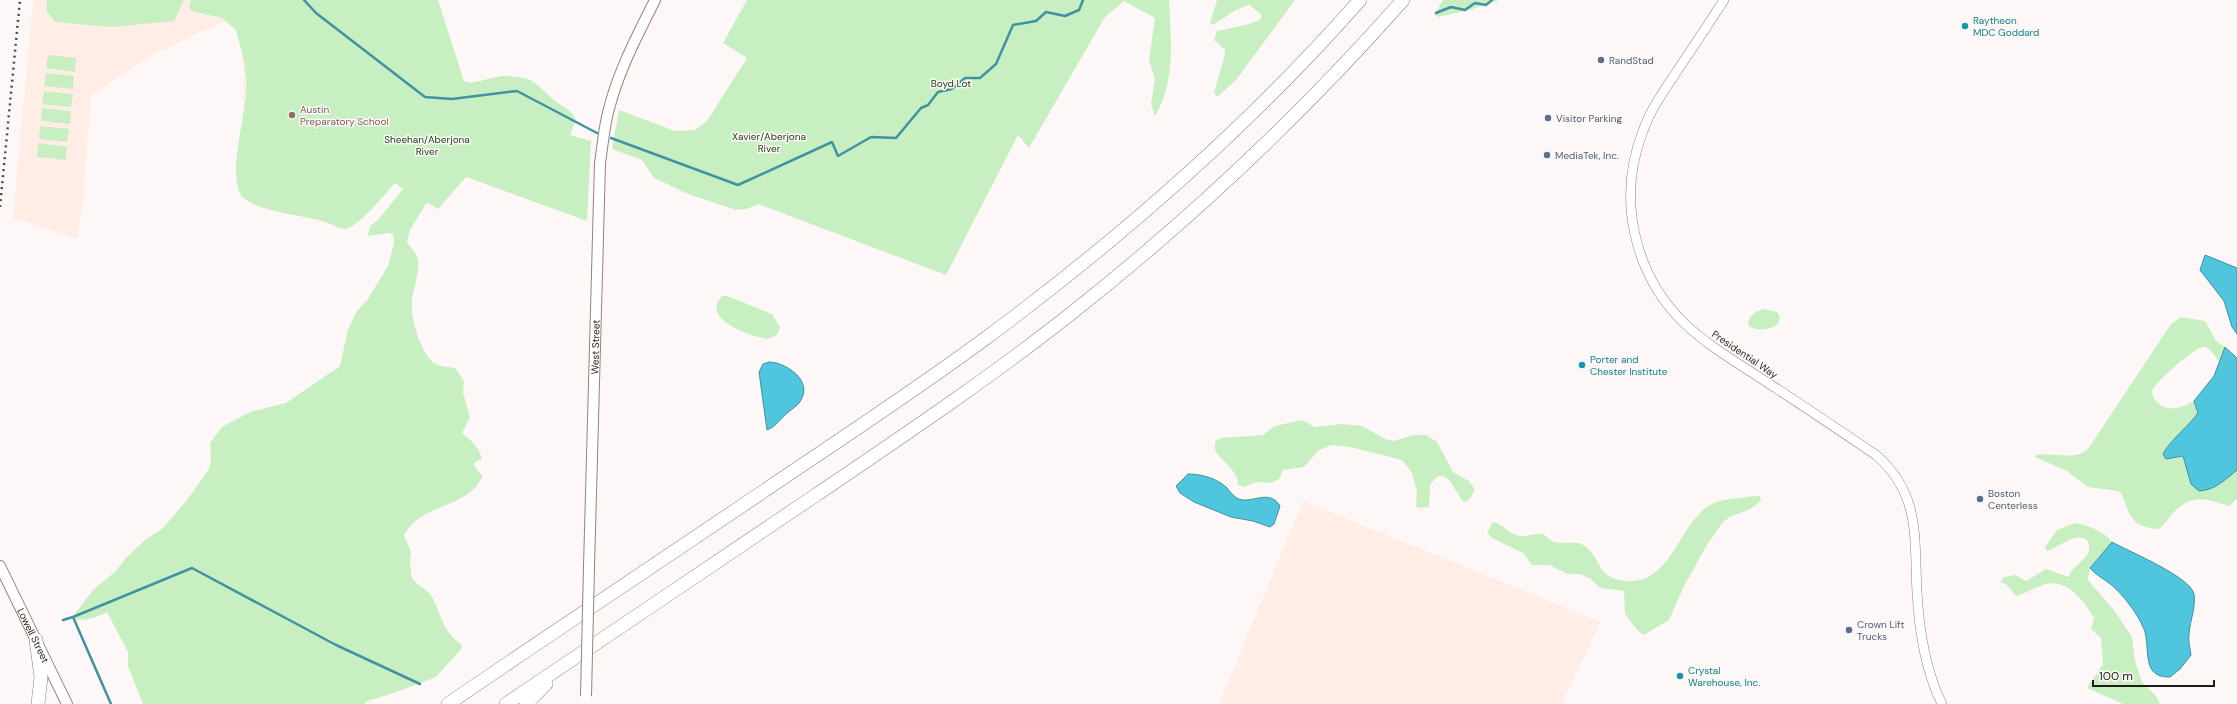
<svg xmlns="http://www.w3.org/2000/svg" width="2237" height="704" viewBox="0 0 2237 704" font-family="'DM Sans',sans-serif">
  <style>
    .built { fill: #ffede6 }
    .green { fill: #c8efc2 }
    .water { fill: #4fc6de; stroke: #4192a2 }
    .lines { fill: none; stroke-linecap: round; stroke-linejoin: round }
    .stream { stroke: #4192a2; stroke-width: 2.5 }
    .tertiary-casing { stroke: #95827b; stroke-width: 10 }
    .secondary-casing { stroke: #95827b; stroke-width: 12 }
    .motorway-casing { stroke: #95827b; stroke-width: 14 }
    .tertiary { stroke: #fff; stroke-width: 9 }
    .secondary { stroke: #fff; stroke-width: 10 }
    .motorway { stroke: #fff; stroke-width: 13 }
    .rail { stroke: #514a48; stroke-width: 2.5; stroke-dasharray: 2 4; stroke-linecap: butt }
    .secondary-bridge-casing { stroke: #95827b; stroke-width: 12; stroke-linecap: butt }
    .secondary-bridge { stroke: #fff; stroke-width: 10 }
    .culture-dot { fill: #0f9aa8; stroke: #fdf8f7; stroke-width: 1.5 }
    .service-dot { fill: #5c6f8a; stroke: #fdf8f7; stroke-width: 1.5 }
    .education-dot { fill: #8d6e63; stroke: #fdf8f7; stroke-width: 1.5 }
    .labels { text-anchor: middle; stroke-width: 3; stroke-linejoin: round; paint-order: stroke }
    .culture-label { font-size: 10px; fill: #0d838f; stroke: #fdf8f7; text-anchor: start }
    .service-label { font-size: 10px; fill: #4e5e75; stroke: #fdf8f7; text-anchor: start }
    .park-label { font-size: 10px; fill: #153b0f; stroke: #fdf8f7 }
    .education-label { font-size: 10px; fill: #785e54; stroke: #fdf8f7; text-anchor: start }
    .street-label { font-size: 10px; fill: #211a17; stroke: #fdf8f7 }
  </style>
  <rect width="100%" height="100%" fill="#fdf8f7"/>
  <!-- built -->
  <path class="built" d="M 33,0 L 414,0 L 244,175 L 243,13 L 154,54 L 91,96 L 83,200 L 77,239 L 13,218 Z
    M 1303,501 L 1601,622 L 1561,704 L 1219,704 Z"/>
  <!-- green -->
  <path class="green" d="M 47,0 L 184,0 L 174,21 L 112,27 L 55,22 L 46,10 Z
    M 191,0 L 438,0 L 464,81 C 472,86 493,76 503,76 C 510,76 524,77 530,80 C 540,85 546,94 554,100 C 562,107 572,109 576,120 L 570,135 L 591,141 L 587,221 L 466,177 L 438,209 L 428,203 L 426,204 L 410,230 L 407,241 C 409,248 416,251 418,259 C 420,273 413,288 412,302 C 410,318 421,353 434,363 C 440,367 449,367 455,368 L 464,381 L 463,393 L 470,417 L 462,433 C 471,440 479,447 482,459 L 475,462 L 474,466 L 483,477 C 478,482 476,489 469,493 C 446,510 421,507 404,535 L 411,552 L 410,563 L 412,578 C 417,586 427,588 432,597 C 441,614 444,634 461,644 L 462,648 L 436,677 L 391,694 L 367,701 L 364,704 L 143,704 L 128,666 L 128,652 L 107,612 C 97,617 89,620 77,620 L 73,616 L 94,589 L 116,571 L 125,559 L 144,541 L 163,528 L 187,500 L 209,469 L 211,459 L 210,443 L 222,427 L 250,412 L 286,403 L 340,366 L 348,329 L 357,311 L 368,299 L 388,266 L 394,243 L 393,234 L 389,233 L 368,236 L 370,226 L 378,220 L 403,189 L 395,183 C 386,193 360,225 348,228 C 339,230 333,224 325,222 C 301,214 261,213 242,197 C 227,174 245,121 246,92 C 248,71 241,50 236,30 L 222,18 L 192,11 L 189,8 Z
    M 747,0 L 1169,0 C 1171,39 1176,81 1155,116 L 1151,104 L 1155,79 L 1149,60 L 1155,18 L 1124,1 L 1105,17 L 1029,148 L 1018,135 L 946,275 L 758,204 L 747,209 L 736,210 L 688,194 L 654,178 L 642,160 L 612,149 L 619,110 L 675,131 L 695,130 L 707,121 L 747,58 L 723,43 Z
    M 1217,0 L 1295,0 L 1236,80 L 1217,97 L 1214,92 L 1225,55 L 1225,50 L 1214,40 L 1217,31 L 1249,24 L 1260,20 L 1262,15 L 1249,5 L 1236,10 L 1213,25 L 1210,23 Z
    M 1443,0 L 1499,0 L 1470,10 L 1438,17 L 1435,14 Z
    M 48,55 L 76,58 L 75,72 L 46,68 Z
    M 46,73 L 74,76 L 73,89 L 44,86 Z
    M 44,91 L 73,94 L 71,107 L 42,104 Z
    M 42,108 L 71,111 L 70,124 L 41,121 Z
    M 40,126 L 69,129 L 67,142 L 39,139 Z
    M 38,143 L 67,147 L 66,160 L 37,157 Z
    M 722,296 L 727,296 L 772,314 L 780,327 C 779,335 774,338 767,339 C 750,336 700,320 722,296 Z
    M 1764,309 L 1777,312 L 1780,317 L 1778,324 C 1770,330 1756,332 1748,325 C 1748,316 1756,311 1764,309 Z
    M 2181,317 L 2205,321 L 2216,341 L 2225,347 L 2222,356 L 2218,361 C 2215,356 2210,347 2203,347 C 2197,346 2154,383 2152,391 C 2152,395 2154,399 2157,402 C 2168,413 2182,408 2194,401 L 2198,413 L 2180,435 L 2167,447 L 2175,458 L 2183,456 L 2185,458 L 2191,484 L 2226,480 L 2237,470 L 2237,499 L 2229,506 C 2208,500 2195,493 2176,510 C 2170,516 2166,523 2159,529 C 2130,527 2131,516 2121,493 L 2118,491 L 2088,487 L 2067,471 L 2035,457 L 2036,455 C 2053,452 2074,461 2088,449 L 2171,324 Z
    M 1302,420 L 1315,427 L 1342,424 L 1362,426 L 1385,439 L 1393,441 L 1414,435 L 1426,435 L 1437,442 L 1453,472 L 1469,481 L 1475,490 L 1469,500 L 1464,502 C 1455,494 1446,460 1430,485 L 1429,507 L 1418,508 L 1416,506 L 1417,492 L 1412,473 L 1403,461 L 1398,459 L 1350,447 L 1332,445 L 1319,450 L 1304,467 L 1283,470 L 1279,479 L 1270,483 L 1256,482 L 1244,487 L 1238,485 C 1238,470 1222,462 1215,450 L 1215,442 L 1220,438 L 1263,435 L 1275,426 Z
    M 1754,496 L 1760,496 L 1761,501 L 1750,509 L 1730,517 L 1723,522 L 1707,545 L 1685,584 L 1669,620 L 1644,635 L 1637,630 L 1625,614 L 1624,591 L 1600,588 L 1591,579 L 1580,574 L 1567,574 L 1550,565 L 1532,565 L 1523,553 L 1492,538 L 1487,532 L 1493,522 C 1503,524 1510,535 1520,536 C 1527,537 1534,533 1541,534 C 1546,534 1549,540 1554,542 C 1564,545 1576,539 1586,547 C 1602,559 1596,578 1625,581 C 1672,585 1678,524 1710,505 C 1719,499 1742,498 1754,496 Z
    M 2075,523 C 2088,525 2104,531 2112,542 L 2090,567 L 2088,580 L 2113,609 L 2132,637 L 2135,661 L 2142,682 L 2156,696 L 2160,704 L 2123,704 L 2087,688 L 2103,664 L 2101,638 L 2091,629 L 2094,618 C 2084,601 2068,579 2046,584 C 2036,587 2026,593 2016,596 L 2006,584 L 2000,582 L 2004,577 L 2015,575 L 2026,581 L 2046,569 L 2069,577 C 2071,564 2097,557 2087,540 C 2075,531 2058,548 2047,551 L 2045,547 L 2057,530 Z"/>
  <!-- water -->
  <path class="water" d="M 2205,255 L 2237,268 L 2237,334 L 2232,327 L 2224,301 L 2200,270 Z
    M 2225,347 L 2237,358 L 2237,470 C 2225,480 2215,490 2199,491 L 2191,484 L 2183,456 L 2166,459 L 2163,454 C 2171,439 2188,427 2198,413 L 2194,401 L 2214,376 Z
    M 769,362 C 785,362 813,380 801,400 C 798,406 790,410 785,415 C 779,421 775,427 767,430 L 759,372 L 763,364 Z
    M 1188,474 C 1201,474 1216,478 1226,487 C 1231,492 1234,499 1243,500 C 1256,501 1270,490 1280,506 L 1274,524 L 1270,527 L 1253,521 L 1231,517 L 1194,502 L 1180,493 L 1176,486 Z
    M 2112,542 C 2128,551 2191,577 2194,594 C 2196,608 2190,620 2189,634 C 2188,641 2190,648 2191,655 L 2180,669 L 2170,677 C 2140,678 2151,647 2144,629 C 2138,614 2122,593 2109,583 C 2102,578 2095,574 2090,568 Z"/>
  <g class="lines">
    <!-- stream -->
    <path class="stream" d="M 304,0 L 316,13 L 425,97 L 452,99 L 517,91 L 597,133
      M 1436,13 L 1451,7 L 1465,10 L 1475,3 L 1486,5 L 1492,0
      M 611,138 L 738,185 L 832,142 L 838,156 L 871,137 L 896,138 L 921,108 L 928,105 L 938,92 L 952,89 L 965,78 L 980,78 L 996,64 L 1013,25 L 1036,21 L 1046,12 L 1065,16 L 1079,10 L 1083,0
      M 73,617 L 192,568 L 336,645 L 420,684
      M 63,620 L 73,617 L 111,704"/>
    <!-- tertiary casing -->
    <g class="tertiary-casing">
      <path id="tertiary" d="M 1724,0 C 1709,23 1694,46 1679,68 C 1666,88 1651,108 1643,131 C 1617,197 1633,273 1684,323 C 1708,346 1738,363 1765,381 C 1802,405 1839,430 1876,455 C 1921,494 1914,538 1917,592 C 1919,629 1925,670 1942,704"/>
    </g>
    <!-- secondary casing -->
    <g class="secondary-casing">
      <g id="secondary">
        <path id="s1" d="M 0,566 L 67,704"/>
        <path id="s2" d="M 589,567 L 600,163 C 603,144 604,124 610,105 C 620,68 638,34 655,0"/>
      </g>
    </g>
    <!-- motorway casing -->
    <g class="motorway-casing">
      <path id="motorway" d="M 36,640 L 41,677 L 38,704
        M 448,704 C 552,633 657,563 761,493 C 836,442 913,392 986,338 C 1121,238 1249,126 1360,0
        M 506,704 C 609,634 713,565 816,495 C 903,436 991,377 1073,312 C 1192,218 1303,113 1403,0
        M 526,704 L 546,684"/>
    </g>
    <!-- tertiary -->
    <use href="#tertiary" class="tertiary"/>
    <!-- secondary -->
    <use href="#secondary" class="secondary"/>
    <!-- motorway -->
    <use href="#motorway" class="motorway"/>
    <!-- rail -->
    <path class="rail" d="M 0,207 L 20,0"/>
    <!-- secondary-bridge casing -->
    <g class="secondary-bridge-casing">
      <path id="secondary-bridge" d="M 586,696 L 589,567"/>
    </g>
    <!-- secondary-bridge -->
    <use href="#secondary-bridge" class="secondary-bridge"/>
  </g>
  <!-- markers -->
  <g class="culture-dot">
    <circle cx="1965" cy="26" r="4"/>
    <circle cx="1582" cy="365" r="4"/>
    <circle cx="1680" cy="676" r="4"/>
  </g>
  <g class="service-dot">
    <circle cx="1601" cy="60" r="4"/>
    <circle cx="1548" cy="118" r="4"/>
    <circle cx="1547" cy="155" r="4"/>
    <circle cx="1980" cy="499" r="4"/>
    <circle cx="1849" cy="630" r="4"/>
  </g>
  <circle class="education-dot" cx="292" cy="115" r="4"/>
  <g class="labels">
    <!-- culture labels -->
    <g class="culture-label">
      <text x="1973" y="24">Raytheon<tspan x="1973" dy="12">MDC Goddard</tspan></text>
      <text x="1590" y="363">Porter and<tspan x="1590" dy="12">Chester Institute</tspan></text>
      <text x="1688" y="674">Crystal<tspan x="1688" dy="12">Warehouse, Inc.</tspan></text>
    </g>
    <!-- service labels -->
    <g class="service-label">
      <text x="1609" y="64">RandStad</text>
      <text x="1556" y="122">Visitor Parking</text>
      <text x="1555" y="159">MediaTek, Inc.</text>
      <text x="1988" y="497">Boston<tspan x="1988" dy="12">Centerless</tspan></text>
      <text x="1857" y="628">Crown Lift<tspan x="1857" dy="12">Trucks</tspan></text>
    </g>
    <!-- park labels -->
    <g class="park-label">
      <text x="951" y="87">Boyd Lot</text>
      <text x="769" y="140">Xavier/Aberjona<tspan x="769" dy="12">River</tspan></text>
      <text x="427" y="143">Sheehan/Aberjona<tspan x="427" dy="12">River</tspan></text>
    </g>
    <!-- education labels -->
    <g class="education-label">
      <text x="300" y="113">Austin<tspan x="300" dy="12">Preparatory School</tspan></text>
    </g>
    <!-- street labels -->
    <g class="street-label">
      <text dy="4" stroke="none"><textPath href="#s2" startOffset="220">West Street</textPath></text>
      <text transform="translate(1745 354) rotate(34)" y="4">Presidential Way</text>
      <text dy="4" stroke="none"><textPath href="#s1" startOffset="77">Lowell Street</textPath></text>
    </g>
  </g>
  <!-- scale -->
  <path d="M2093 680v6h121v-6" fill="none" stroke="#211a17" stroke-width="2"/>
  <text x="2099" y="680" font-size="12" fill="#211a17" stroke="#fdf8f7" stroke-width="3" paint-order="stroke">100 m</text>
</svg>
